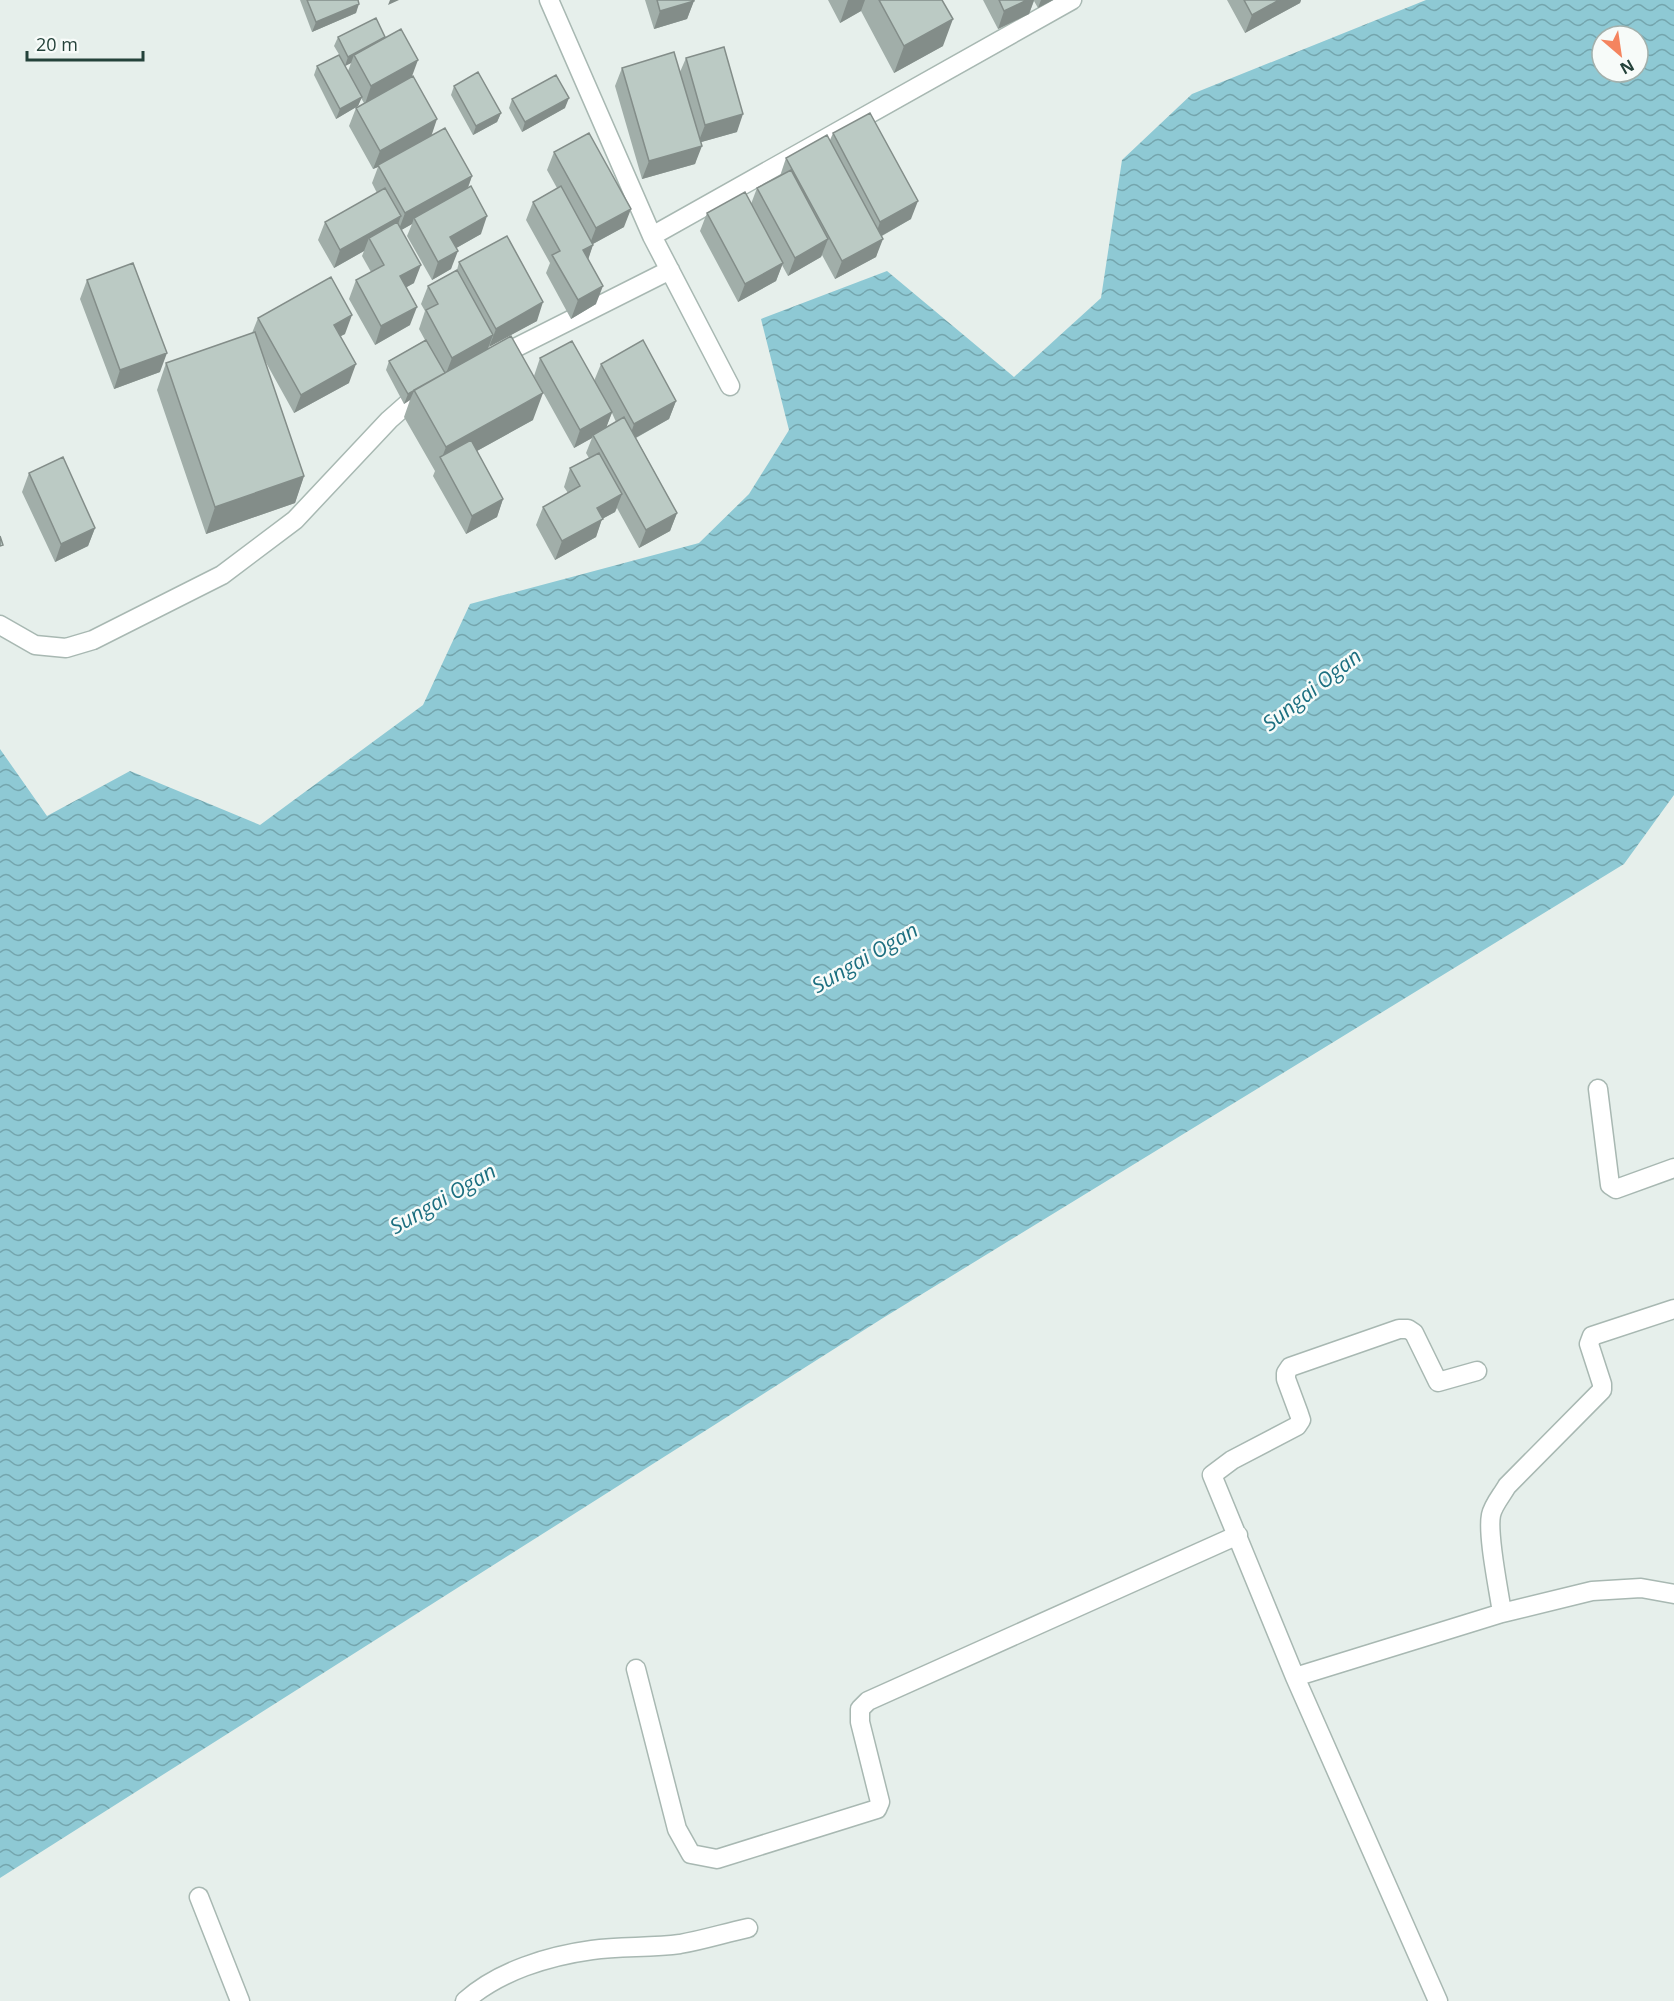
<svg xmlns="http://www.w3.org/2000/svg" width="1674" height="2001" viewBox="0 0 1674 2001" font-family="'Open Sans',sans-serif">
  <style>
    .water { fill: url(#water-waves); fill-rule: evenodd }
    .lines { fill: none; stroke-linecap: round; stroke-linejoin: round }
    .minor-casing { stroke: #a8b8b2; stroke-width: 21 }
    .minor { stroke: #fff; stroke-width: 18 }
    .wall { fill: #a1aea9; fill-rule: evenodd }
    .shaded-wall { fill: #838d89 }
    .building { fill: #bbcac4; stroke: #838d89; stroke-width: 1.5 }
    .labels { text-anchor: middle; stroke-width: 5; stroke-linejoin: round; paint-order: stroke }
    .water-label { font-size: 21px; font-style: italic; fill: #1c6f80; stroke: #f7fbf9 }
  </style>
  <defs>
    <pattern id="water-waves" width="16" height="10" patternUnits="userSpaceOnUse" patternTransform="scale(1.5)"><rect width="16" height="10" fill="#8ec9d4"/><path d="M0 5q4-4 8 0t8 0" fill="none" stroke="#74a5ad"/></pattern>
  </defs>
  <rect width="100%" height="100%" fill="#e6efeb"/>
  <!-- water -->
  <path class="water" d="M 1426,0 L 1674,0 L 1674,795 L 1624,864 L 883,1318 L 0,1878 L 0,749 L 47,816 L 130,771 L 260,825 L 423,705 L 470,604 L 699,543 L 749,494 L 789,430 L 761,319 L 887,271 L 1014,377 L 1101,298 L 1122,160 L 1192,94 ZM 1602,36 L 1638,36 L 1638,72 L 1602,72 Z"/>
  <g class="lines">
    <!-- minor casing -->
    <g class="minor-casing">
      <path id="minor" d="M 549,0 L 652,236 L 730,386
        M 652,236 L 1072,0
        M 497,357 L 670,270
        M 0,625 L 35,645 L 66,648 L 93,640 L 222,575 L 295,520 L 389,420 L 406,405 L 429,391
        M 1598,1089 L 1610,1185 L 1616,1189 L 1674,1168
        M 1502,1613 C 1499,1591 1487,1535 1491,1515 C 1493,1505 1502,1495 1507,1486 L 1602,1390 L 1602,1384 L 1589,1344 L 1592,1336 L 1674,1309
        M 636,1669 L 677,1829 L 691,1854 L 717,1859 L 877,1809 L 880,1802 L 860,1722 L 860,1709 L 868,1701 L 1238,1535
        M 1295,1677 L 1502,1613 L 1592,1591 L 1641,1588 L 1674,1594
        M 199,1897 L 240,2001
        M 465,2001 C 499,1971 548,1956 592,1950 C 621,1946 651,1948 680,1944 C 703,1940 725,1933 748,1928
        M 1438,2001 L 1295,1677 L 1212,1475 L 1232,1460 L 1297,1426 L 1301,1420 L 1299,1414 L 1286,1379 L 1286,1373 L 1290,1367 L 1399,1329 L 1408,1329 L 1414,1333 L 1438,1382 L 1477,1371"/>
    </g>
    <!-- minor -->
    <use href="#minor" class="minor"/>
  </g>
  <!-- wall -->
  <path class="wall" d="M 300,0 L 358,0 L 356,13 L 312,32 Z
    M 645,0 L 694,0 L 687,19 L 654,29 Z
    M 828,0 L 942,0 L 943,46 L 894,73 L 861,11 L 840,23 Z
    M 983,0 L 1053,0 L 1038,8 L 1034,1 L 1029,14 L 998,29 Z
    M 1227,0 L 1301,0 L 1300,3 L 1245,33 Z
    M 338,37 L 385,37 L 412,77 L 431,136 L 472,176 L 468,188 L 481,234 L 456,248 L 451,269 L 432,280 L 407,236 L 412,224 L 401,230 L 414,283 L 406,287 L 410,325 L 375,345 L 349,299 L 356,280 L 371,272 L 362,256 L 364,251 L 334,268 L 318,240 L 325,222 L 377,193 L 372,183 L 378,167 L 373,169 L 349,126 L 356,108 L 364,103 L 361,98 L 358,106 L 336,119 L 314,75 L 317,66 L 340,56 L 334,46 ZM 351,63 L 348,71 L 345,66 Z
    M 686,58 L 737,132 L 701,142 L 695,164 L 642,179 L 615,86 L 622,68 L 680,72 Z
    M 454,86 L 501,113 L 497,122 L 473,135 L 451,95 Z
    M 512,99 L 565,108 L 522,132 L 509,108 Z
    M 833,133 L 911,219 L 882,236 L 876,257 L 835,279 L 822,255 L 821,257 L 788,276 L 782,265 L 776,281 L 738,302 L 700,231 L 707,213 L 751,204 L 757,188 L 780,176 L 786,158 L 830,140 Z
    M 554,152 L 624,227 L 593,244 L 588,259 L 596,304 L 571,319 L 546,273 L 550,263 L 526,220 L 533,202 L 557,188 L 547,170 Z
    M 459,262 L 537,321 L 489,346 L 488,349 L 533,420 L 477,451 L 503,499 L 497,517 L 466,534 L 433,476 L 435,471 L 404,417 L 410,400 L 404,404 L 386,370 L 389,361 L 425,340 L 419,329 L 425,311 L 421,304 L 428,286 L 457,270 Z
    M 87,280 L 160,372 L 114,389 L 80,299 Z
    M 258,318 L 345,334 L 340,336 L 349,383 L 294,413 L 264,359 L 304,476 L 295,503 L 206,534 L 157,390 L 166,363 L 252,333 Z
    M 540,358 L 594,381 L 601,364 L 676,401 L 669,419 L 636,438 L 677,513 L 670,531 L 639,548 L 617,508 L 615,512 L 602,519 L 596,537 L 555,560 L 536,525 L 543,507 L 568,493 L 564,487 L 570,468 L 589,458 L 586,453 L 592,438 L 574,448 L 534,376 ZM 612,413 L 616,422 L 606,427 Z
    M 29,473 L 95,528 L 88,546 L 55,562 L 22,492 Z"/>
  <!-- shaded-wall -->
  <path class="shaded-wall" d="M 390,0 L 399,0 L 388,5 Z
    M 848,0 L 865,0 L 861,11 L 840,23 Z
    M 1027,0 L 1034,0 L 1029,14 L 998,29 L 1004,11 Z
    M 1041,0 L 1053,0 L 1038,8 Z
    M 1279,0 L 1301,0 L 1300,3 L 1245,33 L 1252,15 Z
    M 694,1 L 687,19 L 654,29 L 660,11 Z
    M 359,4 L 356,13 L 312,32 L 316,22 Z
    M 953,19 L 943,46 L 894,73 L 904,46 Z
    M 386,38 L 354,55 L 351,63 L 345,66 L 348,57 Z
    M 418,60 L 411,79 L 365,104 L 371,86 Z
    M 362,97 L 358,106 L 336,119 L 340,109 Z
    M 569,98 L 565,108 L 522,132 L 525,122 Z
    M 501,113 L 497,122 L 473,135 L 476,126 Z
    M 743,114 L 737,132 L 698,143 L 705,125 Z
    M 437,119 L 431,137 L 378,165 L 378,167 L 373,169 L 380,151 Z
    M 702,146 L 695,164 L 642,179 L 649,161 Z
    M 472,176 L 465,195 L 414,218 L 412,224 L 398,232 L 405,213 Z
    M 918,201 L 911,219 L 874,240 L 880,222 Z
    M 631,209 L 624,227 L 589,246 L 596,228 Z
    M 401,216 L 394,235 L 369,238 L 364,251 L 334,268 L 340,250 Z
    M 487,216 L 481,234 L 444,255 L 450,237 Z
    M 828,239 L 821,257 L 788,276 L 795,258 Z
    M 883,239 L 876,257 L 835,279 L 842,261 Z
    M 593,245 L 587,263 L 583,250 Z
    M 458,251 L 451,269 L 432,280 L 438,262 Z
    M 783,263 L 776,281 L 738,302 L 745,284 Z
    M 421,265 L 414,283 L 393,295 L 400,276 Z
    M 603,286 L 596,304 L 571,319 L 578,300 Z
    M 543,302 L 537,321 L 489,347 L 496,329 Z
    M 417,307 L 410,325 L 375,345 L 381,326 Z
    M 352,315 L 345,334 L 328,343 L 334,325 Z
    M 493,335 L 486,354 L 445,376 L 452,358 Z
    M 167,353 L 160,372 L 114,389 L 120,370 Z
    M 356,364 L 349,383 L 294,413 L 301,395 Z
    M 414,391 L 410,400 L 404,404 L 408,394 Z
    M 543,393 L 533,420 L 446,468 L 441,460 L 446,447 Z
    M 676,401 L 669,419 L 628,442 L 634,424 Z
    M 612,412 L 605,431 L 593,435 L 592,438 L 574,448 L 580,430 Z
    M 304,476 L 295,503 L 206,534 L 215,507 Z
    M 622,494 L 615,512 L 602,519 L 596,537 L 555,560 L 562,541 L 597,508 Z
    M 503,499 L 497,517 L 466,534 L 472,516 Z
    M 677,513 L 670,531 L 639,548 L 646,530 Z
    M 95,528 L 88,546 L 55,562 L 61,544 Z"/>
  <!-- building -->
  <path class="building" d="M 307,0 L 358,0 L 359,4 L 316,22 Z
    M 657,0 L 694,0 L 694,1 L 660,11 Z
    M 879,0 L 942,0 L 953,19 L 904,46 Z
    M 999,0 L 1027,0 L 1004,11 Z
    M 1244,0 L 1279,0 L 1252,15 Z
    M 376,18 L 385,37 L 348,57 L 338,37 Z
    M 401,29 L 418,60 L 371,86 L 354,55 Z
    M 724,47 L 743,114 L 705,125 L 686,58 Z
    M 674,52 L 702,146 L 649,161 L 622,68 Z
    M 339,55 L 362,97 L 340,109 L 317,66 Z
    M 478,72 L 501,113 L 476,126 L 454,86 Z
    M 556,75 L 569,98 L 525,122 L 512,99 Z
    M 413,76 L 437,119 L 380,151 L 356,108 Z
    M 870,113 L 918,201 L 880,222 L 833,133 Z
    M 445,128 L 472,176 L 405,213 L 378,165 Z
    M 589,133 L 631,209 L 596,228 L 554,152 Z
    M 827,135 L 883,239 L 842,261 L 786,158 Z
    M 791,170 L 828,239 L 795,258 L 757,188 Z
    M 471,186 L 487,216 L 450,237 L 458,251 L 438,262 L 414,218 Z
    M 561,186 L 593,245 L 583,250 L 603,286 L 578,300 L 552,255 L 560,251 L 533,202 Z
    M 385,188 L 401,216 L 340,250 L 325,222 Z
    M 745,192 L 783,263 L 745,284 L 707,213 Z
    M 397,222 L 421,265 L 400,276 L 417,307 L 381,326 L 356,280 L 384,265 L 369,238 Z
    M 507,236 L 543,302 L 496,329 L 459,262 Z
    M 133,263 L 167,353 L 120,370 L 87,280 Z
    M 457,270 L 493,335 L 452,358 L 426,310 L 438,304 L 428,286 Z
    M 331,277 L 352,315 L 334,325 L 356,364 L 301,395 L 258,318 Z
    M 255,332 L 304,476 L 215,507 L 166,363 Z
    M 511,336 L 543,393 L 446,447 L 414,390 Z
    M 426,340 L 445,373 L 408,394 L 389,361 Z
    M 643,340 L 676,401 L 634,424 L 601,364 Z
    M 572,341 L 612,412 L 580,430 L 540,358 Z
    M 624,417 L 677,513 L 646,530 L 593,435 Z
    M 471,440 L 503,499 L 472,516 L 440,457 Z
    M 599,453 L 622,494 L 597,508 L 603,519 L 562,541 L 543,507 L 580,486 L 570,468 Z
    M 63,457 L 95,528 L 61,544 L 29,473 Z
    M 0,536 L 3,545 L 0,546 Z"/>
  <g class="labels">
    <!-- water labels -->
    <g class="water-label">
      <text transform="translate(1312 690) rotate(-38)" y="7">Sungai Ogan</text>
      <text transform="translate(865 958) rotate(-30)" y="7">Sungai Ogan</text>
      <text transform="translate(443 1199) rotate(-30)" y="7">Sungai Ogan</text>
    </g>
  </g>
  <!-- north arrow -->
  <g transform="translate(1620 54) rotate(151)"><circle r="28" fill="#f7fbf9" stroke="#a3b1ad" stroke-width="1.5"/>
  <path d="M0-4.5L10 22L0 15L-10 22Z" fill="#f4845f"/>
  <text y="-9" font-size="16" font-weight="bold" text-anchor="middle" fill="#24423a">N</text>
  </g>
  <!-- scale -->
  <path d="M27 51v9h116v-9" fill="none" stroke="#24423a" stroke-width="3"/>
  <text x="36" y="51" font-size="18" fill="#24423a" stroke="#f7fbf9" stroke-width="4.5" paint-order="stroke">20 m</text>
</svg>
